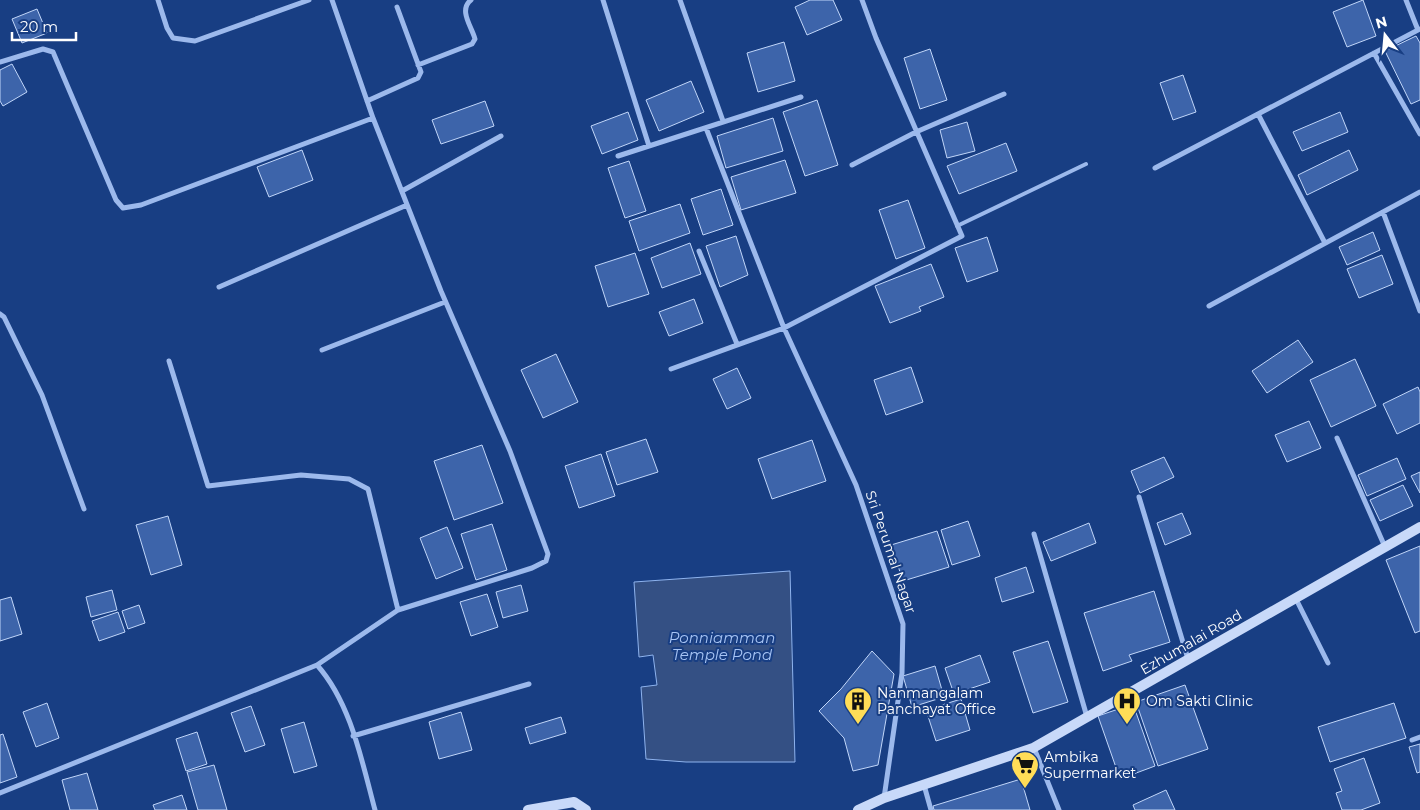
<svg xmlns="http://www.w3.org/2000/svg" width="1420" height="810" viewBox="0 0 1420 810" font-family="Montserrat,sans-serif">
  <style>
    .water { fill: #345084; stroke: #8eb3ee }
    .building { fill: #3d64aa; stroke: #c1d6f9 }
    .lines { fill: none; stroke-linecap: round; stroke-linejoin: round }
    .lane { stroke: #9cb9ec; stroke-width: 4 }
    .street { stroke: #9cb9ec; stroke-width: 5 }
    .secondary { stroke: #c8d9f9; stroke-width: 10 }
    .labels { text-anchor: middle; stroke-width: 4; stroke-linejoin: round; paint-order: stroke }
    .street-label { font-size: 14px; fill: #fff; stroke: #183e83 }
    .poi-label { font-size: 14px; fill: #fff; stroke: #183e83; text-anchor: start }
    .water-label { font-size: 15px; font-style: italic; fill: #a7c4f4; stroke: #183e83 }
  </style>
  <rect width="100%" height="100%" fill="#183e83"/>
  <!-- water -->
  <path class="water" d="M 790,571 L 795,762 L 686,762 L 646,759 L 641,687 L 657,685 L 653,655 L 639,657 L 634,582 Z"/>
  <!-- building -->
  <path class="building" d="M 810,0 L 833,0 L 842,20 L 807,35 L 795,7 Z
    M 1363,0 L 1376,36 L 1347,47 L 1333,12 Z
    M 37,9 L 47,33 L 22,43 L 12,19 Z
    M 1416,36 L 1420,43 L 1420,100 L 1411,104 L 1385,51 Z
    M 784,42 L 795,81 L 758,92 L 747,53 Z
    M 930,49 L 947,100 L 920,109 L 904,58 Z
    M 12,64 L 27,92 L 3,106 L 0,101 L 0,70 Z
    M 1183,75 L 1196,112 L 1173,120 L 1160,83 Z
    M 691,81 L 704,112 L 659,131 L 646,100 Z
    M 817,100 L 838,165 L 805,176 L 783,112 Z
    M 485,101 L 494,126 L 441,144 L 432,120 Z
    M 628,112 L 638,140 L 602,154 L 591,126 Z
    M 1340,112 L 1348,132 L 1302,151 L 1293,132 Z
    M 773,118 L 783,151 L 726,168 L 717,136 Z
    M 967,122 L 975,151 L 947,158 L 940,130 Z
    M 1006,143 L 1017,171 L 959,194 L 947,166 Z
    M 302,150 L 313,180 L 269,197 L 257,167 Z
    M 1349,150 L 1358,170 L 1307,195 L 1298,175 Z
    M 785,160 L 796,193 L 741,210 L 731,177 Z
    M 629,161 L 646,211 L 625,218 L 608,168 Z
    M 721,189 L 733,225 L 703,235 L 691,199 Z
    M 908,200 L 925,248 L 896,259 L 879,210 Z
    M 680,204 L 690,233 L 639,251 L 629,221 Z
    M 1373,232 L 1380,250 L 1347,265 L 1339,247 Z
    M 736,236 L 748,275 L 720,287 L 706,246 Z
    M 987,237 L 998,271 L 967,282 L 955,248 Z
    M 690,243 L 701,274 L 662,288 L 651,258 Z
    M 635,253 L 649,294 L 608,307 L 595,266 Z
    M 1382,255 L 1393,284 L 1359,298 L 1347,269 Z
    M 931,264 L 944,297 L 919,307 L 921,311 L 890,323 L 875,286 Z
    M 694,299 L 703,323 L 669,336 L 659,312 Z
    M 1298,340 L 1313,362 L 1267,393 L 1252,371 Z
    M 556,354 L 578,402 L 543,418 L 521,370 Z
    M 1355,359 L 1376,406 L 1331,427 L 1310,380 Z
    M 911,367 L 923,402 L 886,415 L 874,380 Z
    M 737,368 L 751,398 L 727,409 L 713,379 Z
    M 1418,387 L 1420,392 L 1420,423 L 1397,434 L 1383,404 Z
    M 1309,421 L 1321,448 L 1287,462 L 1275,435 Z
    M 646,439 L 658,472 L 617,485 L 606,452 Z
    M 812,440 L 826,481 L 772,499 L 758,459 Z
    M 482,445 L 503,503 L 454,520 L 434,461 Z
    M 601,454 L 615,496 L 579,508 L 565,466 Z
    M 1164,457 L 1174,477 L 1140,493 L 1131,471 Z
    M 1397,458 L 1406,479 L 1367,496 L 1358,475 Z
    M 1420,472 L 1420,493 L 1411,476 Z
    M 1403,485 L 1413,506 L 1380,521 L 1370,500 Z
    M 1182,513 L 1191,534 L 1165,545 L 1157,523 Z
    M 168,516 L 182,565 L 151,575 L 136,525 Z
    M 968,521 L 980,556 L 952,565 L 941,530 Z
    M 1089,523 L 1096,543 L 1051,561 L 1043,542 Z
    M 492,524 L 507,570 L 476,580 L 461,534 Z
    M 447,527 L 463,568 L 436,579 L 420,538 Z
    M 937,531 L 949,567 L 903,581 L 891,545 Z
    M 1420,546 L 1420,631 L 1415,633 L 1386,560 Z
    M 1026,567 L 1034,592 L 1002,602 L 995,578 Z
    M 521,585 L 528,611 L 503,618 L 496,592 Z
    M 112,590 L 117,610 L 91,617 L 86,597 Z
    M 1154,591 L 1170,642 L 1129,655 L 1132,661 L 1103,671 L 1084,613 Z
    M 487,594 L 498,627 L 471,636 L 460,602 Z
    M 11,597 L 22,634 L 0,641 L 0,600 Z
    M 139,605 L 145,623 L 128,629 L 122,611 Z
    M 118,612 L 125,632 L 99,641 L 92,621 Z
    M 1048,641 L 1068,702 L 1033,713 L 1013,652 Z
    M 872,651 L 894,674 L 878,765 L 853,771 L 844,738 L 819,711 L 841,689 Z
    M 980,655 L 990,682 L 954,694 L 945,668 Z
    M 935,666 L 944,697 L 912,707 L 903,676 Z
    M 1185,685 L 1208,749 L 1158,766 L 1136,702 Z
    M 961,699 L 970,730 L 936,741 L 926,710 Z
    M 47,703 L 59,738 L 36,747 L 23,712 Z
    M 1394,703 L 1406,738 L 1330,762 L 1318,727 Z
    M 1133,704 L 1155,766 L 1120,779 L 1098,716 Z
    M 251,706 L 265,745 L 245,752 L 231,713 Z
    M 461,712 L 472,750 L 439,759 L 429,722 Z
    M 561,717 L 566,733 L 530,744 L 525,728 Z
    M 304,722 L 317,766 L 294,773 L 281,729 Z
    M 197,732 L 207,764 L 186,771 L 176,739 Z
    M 3,734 L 17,777 L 0,783 L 0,735 Z
    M 1420,744 L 1420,772 L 1417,773 L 1409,747 Z
    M 1364,758 L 1380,803 L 1361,810 L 1342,810 L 1336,793 L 1342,791 L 1334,769 Z
    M 214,765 L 227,810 L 198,810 L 187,772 Z
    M 87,773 L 98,810 L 70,810 L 62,780 Z
    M 1021,779 L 1030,810 L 934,810 L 933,806 Z
    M 1166,790 L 1175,810 L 1135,810 L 1133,805 Z
    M 182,795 L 187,810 L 155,810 L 153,805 Z"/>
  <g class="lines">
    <!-- lane -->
    <path class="lane" d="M 957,226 L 1086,164"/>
    <!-- street -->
    <path class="street" d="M 158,0 L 167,28 L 173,38 L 195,41 L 309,0
      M 332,0 L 373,118
      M 603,0 L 649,146
      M 680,0 L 723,121
      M 1406,0 L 1418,30
      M 1374,53 L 1420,134
      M 0,62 L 43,49 L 53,52 L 116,200 L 123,208 L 141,205 L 373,118 L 441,291 L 510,451 L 548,554 L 546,561 L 532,568 L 398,610
      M 418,65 L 472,44 L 475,39 C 472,27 458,10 471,0
      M 367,101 L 418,78 L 421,72 L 397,7
      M 1258,114 L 1420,29
      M 706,128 L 784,328 L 856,485 L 903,624 L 902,673 L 884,798
      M 618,156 L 801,97
      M 852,165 L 916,132 L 1004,94
      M 1155,168 L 1258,114 L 1325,243
      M 402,191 L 501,136
      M 1383,212 L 1420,311
      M 699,251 L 737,344
      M 219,287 L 407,205
      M 1209,306 L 1420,192
      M 0,314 L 4,317 L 42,395 L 84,509
      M 322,350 L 445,302
      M 169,361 L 208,486 L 301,475 L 349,479 L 368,489 L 398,610 L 317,665
      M 671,369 L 784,328 L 962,236 L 876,38 L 862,0
      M 1337,438 L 1385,547
      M 1139,497 L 1188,659
      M 1034,534 L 1087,717
      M 1296,599 L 1328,663
      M 353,736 L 529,684
      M 1412,740 L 1420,737
      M 1034,748 L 1059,810
      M 924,785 L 931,810
      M 0,793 L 317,665 C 351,703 362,762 375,810"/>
    <!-- secondary -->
    <path class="secondary" d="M 528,810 L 574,802 L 586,810
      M 858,810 L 884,798 L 1033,748 L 1420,527"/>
  </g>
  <!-- icons -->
  <defs>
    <g id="building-pin" transform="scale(1.4375)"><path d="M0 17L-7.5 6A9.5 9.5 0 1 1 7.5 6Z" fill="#ffdd57" stroke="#183e83"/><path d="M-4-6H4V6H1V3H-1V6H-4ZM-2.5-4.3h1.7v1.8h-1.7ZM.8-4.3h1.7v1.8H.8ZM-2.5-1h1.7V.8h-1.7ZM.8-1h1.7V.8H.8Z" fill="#111"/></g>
    <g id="hospital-pin" transform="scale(1.4375)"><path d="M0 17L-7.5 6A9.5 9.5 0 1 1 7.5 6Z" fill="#ffdd57" stroke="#183e83"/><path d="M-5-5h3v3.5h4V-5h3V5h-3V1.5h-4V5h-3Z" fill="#111"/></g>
    <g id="supermarket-pin" transform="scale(1.4375)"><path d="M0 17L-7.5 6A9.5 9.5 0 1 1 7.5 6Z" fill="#ffdd57" stroke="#183e83"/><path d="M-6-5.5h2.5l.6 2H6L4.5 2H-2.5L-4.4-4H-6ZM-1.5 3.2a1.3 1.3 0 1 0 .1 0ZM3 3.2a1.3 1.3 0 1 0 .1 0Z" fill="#111"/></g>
  </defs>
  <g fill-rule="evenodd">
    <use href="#building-pin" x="858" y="701"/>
    <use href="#hospital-pin" x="1127" y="701"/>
    <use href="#supermarket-pin" x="1025" y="765"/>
  </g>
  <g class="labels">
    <!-- street labels -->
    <g class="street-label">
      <text transform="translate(891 552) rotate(71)" y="5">Sri Perumal Nagar</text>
      <text transform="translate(1191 642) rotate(-30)" y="5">Ezhumalai Road</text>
    </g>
    <!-- poi labels -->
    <g class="poi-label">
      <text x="877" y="698">Nanmangalam<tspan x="877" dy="16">Panchayat Office</tspan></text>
      <text x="1146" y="706">Om Sakti Clinic</text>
      <text x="1044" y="762">Ambika<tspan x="1044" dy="16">Supermarket</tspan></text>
    </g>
    <!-- water labels -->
    <g class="water-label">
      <text x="722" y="643">Ponniamman<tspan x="722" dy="17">Temple Pond</tspan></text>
    </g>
  </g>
  <!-- north arrow -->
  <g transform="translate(1385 35) rotate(344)" stroke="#183e83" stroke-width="4" paint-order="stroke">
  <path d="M0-4L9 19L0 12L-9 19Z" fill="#ffffff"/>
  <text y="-8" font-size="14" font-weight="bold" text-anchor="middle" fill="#ffffff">N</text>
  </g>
  <!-- scale -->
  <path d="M12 32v8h64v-8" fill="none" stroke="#ffffff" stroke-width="2.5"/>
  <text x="20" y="32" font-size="15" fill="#ffffff" stroke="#183e83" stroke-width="4" paint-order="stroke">20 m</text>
</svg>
